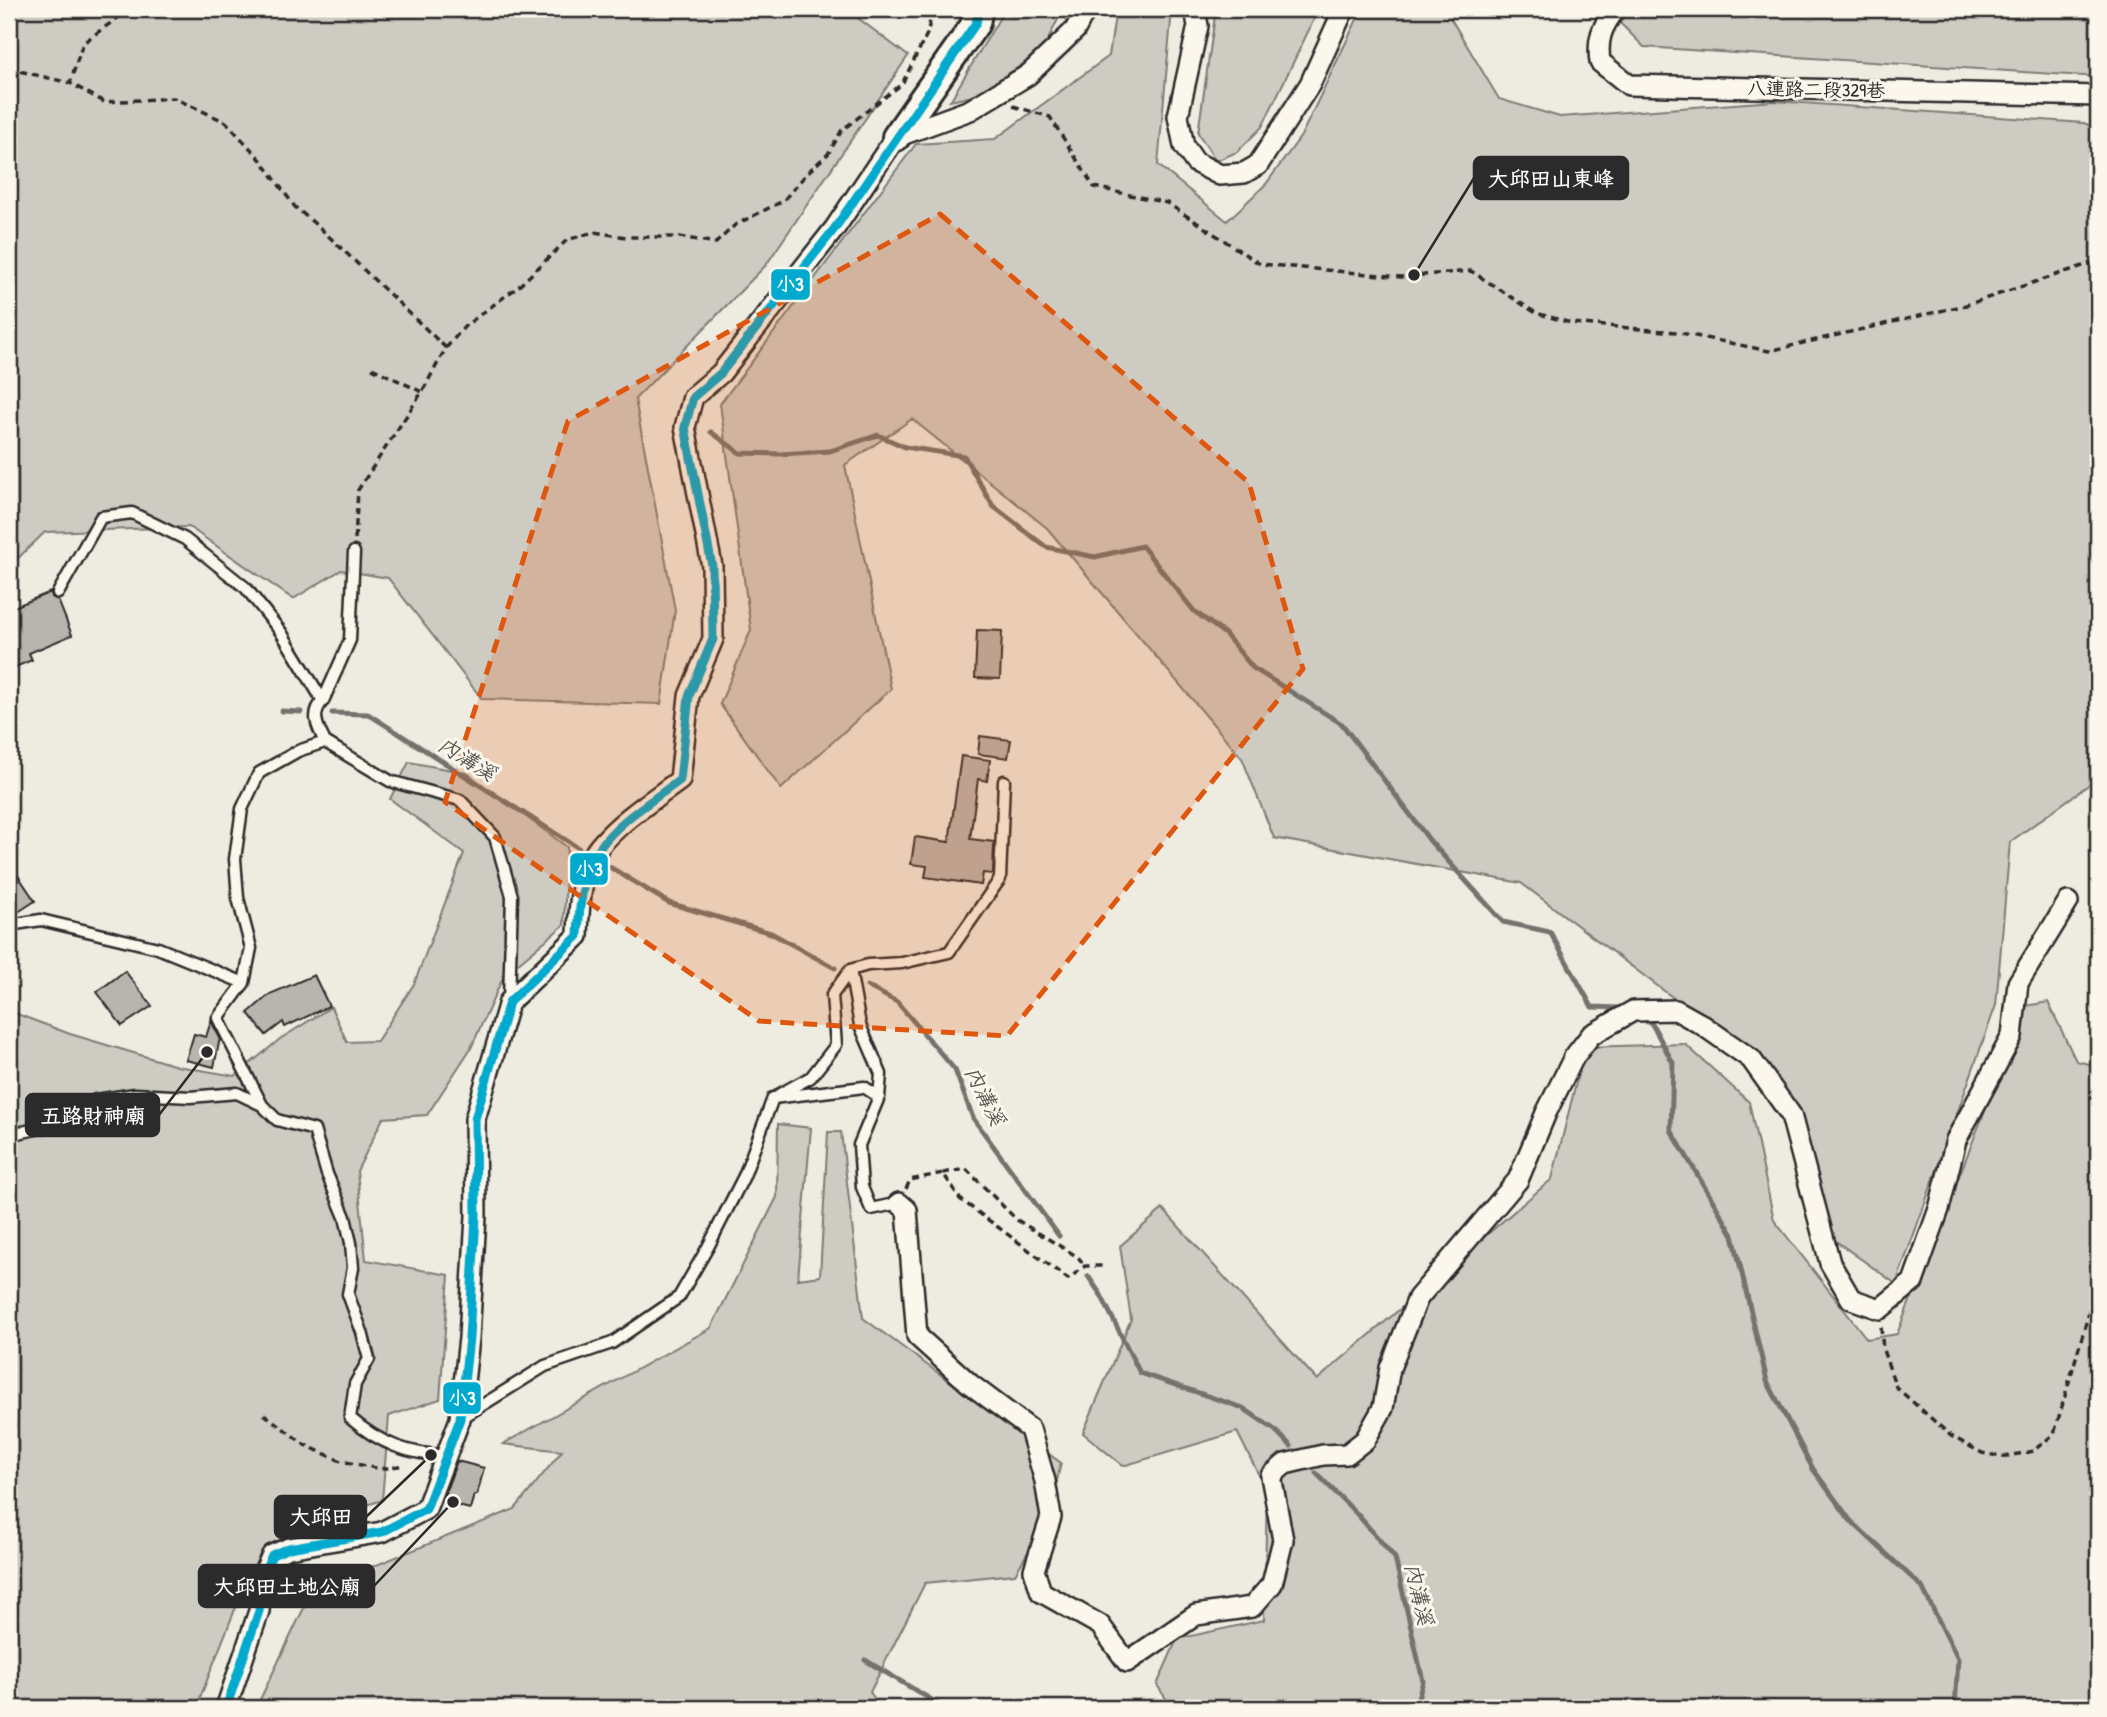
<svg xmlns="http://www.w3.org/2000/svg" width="2107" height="1717" viewBox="0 0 2107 1717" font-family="'Patrick Hand','LXGW WenKai TC',sans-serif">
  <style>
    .green { fill: #cecbc2; stroke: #7c7b76; stroke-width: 2 }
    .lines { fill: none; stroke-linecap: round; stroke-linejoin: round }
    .stream { stroke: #74726e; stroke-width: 5 }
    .building { fill: #b8b5ae; stroke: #2b2b2b; stroke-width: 2 }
    .lane-casing { stroke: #2b2b2b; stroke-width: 15 }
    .street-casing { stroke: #2b2b2b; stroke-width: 24 }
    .secondary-casing { stroke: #2b2b2b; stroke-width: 32 }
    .path { stroke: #2b2b2b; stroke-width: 3.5; stroke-dasharray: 7 5; stroke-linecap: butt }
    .lane { stroke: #fbf7ec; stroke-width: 10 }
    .street { stroke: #fbf7ec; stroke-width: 19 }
    .secondary { stroke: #fbf7ec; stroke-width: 26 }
    .bus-1-casing { stroke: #fbf7ec; stroke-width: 14 }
    .bus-1 { stroke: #00a9ce; stroke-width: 9 }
    .marked { fill: #df570e; fill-opacity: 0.2; stroke: #df570e; stroke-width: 5; stroke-dasharray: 14 9; stroke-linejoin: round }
    .labels { text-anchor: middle; stroke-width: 6; stroke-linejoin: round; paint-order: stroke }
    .street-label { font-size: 19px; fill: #2b2b2b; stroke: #fbf7ec }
    .water-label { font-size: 21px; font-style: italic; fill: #555552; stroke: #fbf7ec }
    .leader { fill: none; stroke: #2b2b2b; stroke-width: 2.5 }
    .callout-dot { fill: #2b2b2b; stroke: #fbf7ec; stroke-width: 2.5 }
    .callout { fill: #2b2b2b; stroke: #2b2b2b; stroke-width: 2.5 }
    .callout-label { font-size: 21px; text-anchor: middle; font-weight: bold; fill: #fff }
    .line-badge { stroke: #fbf7ec; stroke-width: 2.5 }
    .badge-label { font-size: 19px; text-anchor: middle; font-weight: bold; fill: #fff }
  </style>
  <rect width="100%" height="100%" fill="#eeebe0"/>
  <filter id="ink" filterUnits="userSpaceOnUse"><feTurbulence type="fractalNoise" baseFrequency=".0143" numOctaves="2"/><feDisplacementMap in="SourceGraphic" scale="14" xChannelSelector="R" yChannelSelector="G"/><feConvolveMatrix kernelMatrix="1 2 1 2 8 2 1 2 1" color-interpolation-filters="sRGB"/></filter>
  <g filter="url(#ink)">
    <!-- green -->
    <path class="green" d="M 9,9 L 846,9 L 908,56 L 766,265 L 635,399 L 675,610 L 661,704 L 482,699 L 388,578 L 341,570 L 293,599 L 189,527 L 45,532 L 9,567 Z
      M 1005,9 L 1063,9 L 1042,52 L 973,96 L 950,101 Z
      M 1116,9 L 1172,9 L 1158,165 L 1227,221 L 1266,184 L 1301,136 L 1362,9 L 1453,9 L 1451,19 L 1499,99 L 1560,117 L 1774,101 L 2084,123 L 2098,129 L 2098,778 L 2010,842 L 1996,1005 L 1896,1284 L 1833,1239 L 1769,1070 L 1521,883 L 1274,838 L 1242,758 L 1047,528 L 912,419 L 845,465 L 891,689 L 781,789 L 720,704 L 751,630 L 720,404 L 916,144 L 995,139 L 1109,56 Z
      M 1216,9 L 1319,9 L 1262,127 L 1237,152 L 1216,161 L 1198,133 Z
      M 1631,9 L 2098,9 L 2098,77 L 1644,47 L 1618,21 Z
      M 409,762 L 467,773 L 567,847 L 564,925 L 504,975 L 471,1048 L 427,1115 L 383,1118 L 357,1171 L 366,1260 L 449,1275 L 440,1399 L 389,1416 L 382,1500 L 310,1525 L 264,1548 L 247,1579 L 196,1708 L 9,1708 L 9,1011 L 70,1034 L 177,1066 L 235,1076 L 280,1039 L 331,1007 L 347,1042 L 377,1041 L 414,984 L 464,853 L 390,799 Z
      M 2048,1002 L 2076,1061 L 2098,1066 L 2098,1708 L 1172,1708 L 1157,1685 L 1177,1639 L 1264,1620 L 1267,1491 L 1237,1432 L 1123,1466 L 1083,1433 L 1131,1319 L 1120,1246 L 1163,1209 L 1317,1380 L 1552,1179 L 1585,1047 L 1685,1044 L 1749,1102 L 1774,1220 L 1867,1339 L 1897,1334 L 2026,1006 Z
      M 778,1124 L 811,1128 L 798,1279 L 820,1276 L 828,1132 L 841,1132 L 863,1318 L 1061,1463 L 1049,1516 L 1015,1574 L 925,1583 L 870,1692 L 881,1708 L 256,1708 L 312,1591 L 515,1509 L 562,1451 L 503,1444 L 711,1328 L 777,1197 Z"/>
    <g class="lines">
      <!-- stream -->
      <path class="stream" d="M 711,432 L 740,453 L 780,454 L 830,451 L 878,435 L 905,447 L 964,456 L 993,506 L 1046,547 L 1095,557 L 1142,546 L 1194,611 L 1225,634 L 1253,668 L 1342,724 L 1430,841 L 1503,922 L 1550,932 L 1592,1007 L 1621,1008
        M 282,711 L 301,712
        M 332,713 L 368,714 L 580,849
        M 608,866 L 669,903 L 771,933 L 835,968
        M 867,986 L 897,1002 L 955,1070 L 973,1118 L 1059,1236
        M 1647,1022 L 1652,1024 L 1673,1063 L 1671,1130 L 1733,1235 L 1767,1381 L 1813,1469 L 1850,1520 L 1922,1587 L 1958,1659 L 1955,1708
        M 1088,1276 L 1101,1295 L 1140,1373 L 1243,1408 L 1275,1430 L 1291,1446
        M 1316,1473 L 1357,1514 L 1395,1558 L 1423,1681 L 1415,1708
        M 865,1660 L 945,1708"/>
    </g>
    <!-- building -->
    <path class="building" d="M 51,592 L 52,597 L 58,600 L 72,635 L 29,653 L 32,660 L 13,668 L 9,657 L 9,609 Z
      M 977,630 L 1002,631 L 1000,679 L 975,678 Z
      M 980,736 L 1011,740 L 1008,758 L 978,754 Z
      M 961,756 L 990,760 L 987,781 L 978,779 L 970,839 L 994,842 L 993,874 L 983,873 L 981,885 L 925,877 L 927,866 L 911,864 L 915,837 L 949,842 Z
      M 9,862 L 35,901 L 9,918 Z
      M 125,971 L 152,1006 L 122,1026 L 97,992 Z
      M 314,975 L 329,1006 L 285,1027 L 283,1022 L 266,1035 L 248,1013 L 270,994 Z
      M 211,1021 L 220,1038 L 214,1067 L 186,1060 L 194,1034 L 206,1037 Z
      M 457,1461 L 484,1468 L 477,1495 L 474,1495 L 470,1509 L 447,1503 L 449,1497 L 444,1496 Z"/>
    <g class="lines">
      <!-- lane casing -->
      <g class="lane-casing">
        <path id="lane" d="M 58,593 L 101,517 L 132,513 L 185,539 L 246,588 L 281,632 L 323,701
          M 325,742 L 390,781 L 460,800 L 495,837 L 512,896 L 509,1002
          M 9,925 L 41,920 L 158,948 L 244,983
          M 850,970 L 860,1025 L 881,1074 L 879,1097
          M 780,1094 L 811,1077 L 836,1045 L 832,995 L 850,970 L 868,965 L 902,963 L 949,952 L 1000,879 L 1004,781
          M 262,1105 L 218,1018 L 244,983 L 251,948 L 238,898 L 235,859 L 242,809 L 259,773 L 298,751 L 325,742 C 318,728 310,714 323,701 L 350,640 L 354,552
          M 9,1135 L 45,1127 L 96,1100 L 135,1094 L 190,1097 L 237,1093 L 262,1105 L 277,1120 L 314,1130 L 327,1174 L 345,1217 L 351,1243 L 353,1268 L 348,1294 L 362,1332 L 369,1359 L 355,1384 L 350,1418 C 380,1444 408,1454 447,1456
          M 460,1419 L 545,1366 L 612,1343 L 679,1297 L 708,1247 L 744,1176 L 773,1098 L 864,1087 L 879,1097 L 859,1145 L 862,1187 L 871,1209 L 899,1203"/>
      </g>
      <!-- street casing -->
      <g class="street-casing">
        <path id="street" d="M 1195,9 L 1198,26 L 1178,116 L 1184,146 L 1195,162 L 1220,175 L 1244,173 L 1258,165 L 1310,84 L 1344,9
          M 1616,9 C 1601,27 1597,40 1600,62 L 1629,85 L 2098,96
          M 899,1203 L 907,1210 L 917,1336 L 970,1384 L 1030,1429 L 1045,1481 L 1051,1517 L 1034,1570 L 1041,1592 L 1100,1625 L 1127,1662 L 1196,1615 L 1252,1607 L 1272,1584 L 1283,1540 L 1271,1476 L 1285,1464 L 1323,1455 L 1347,1454 L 1365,1440 L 1383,1408 L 1390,1368 L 1418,1298 L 1518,1180 L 1546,1113 L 1574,1057 L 1591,1035 L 1633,1011 L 1676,1010 L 1701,1024 L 1751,1059 L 1791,1115 L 1830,1263 L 1851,1299 L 1880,1309 L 1913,1282 L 1939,1209 L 1956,1140 L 2012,1036 L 2018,983 L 2068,902
          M 226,1708 L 259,1611 L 262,1577 L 272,1555 L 289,1548 L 382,1532 L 426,1509 L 460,1419 L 469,1338 L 476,1216 L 475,1119 L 509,1002 L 578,936 C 579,907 580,871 599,847 C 621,820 653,800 680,780 L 689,696 L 713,639 L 712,566 L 685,427 L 693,397 L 721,373 L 835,228 L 896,137 L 970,110 L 1028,75 L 1075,30 L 1086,9"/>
      </g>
      <!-- secondary casing -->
      <g class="secondary-casing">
        <path id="secondary" d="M 896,137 L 976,23 L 979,9"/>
      </g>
      <!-- path -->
      <path class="path" d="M 130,9 L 83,43 L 70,83 L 104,102 L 174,98 L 226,122 L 261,160 L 295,207 L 321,229 L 446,348
        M 9,73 L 15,70 L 70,83
        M 1013,106 L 1050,117 L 1094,187 L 1167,203 L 1260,264 L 1401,277 L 1471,271 L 1536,313 L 1571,323 L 1676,332 L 1769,351 L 1966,305 L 2089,264 L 2098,265
        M 372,368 L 422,392
        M 355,539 L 358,490 L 422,392 L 446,348 L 465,326 L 519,286 L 567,240 L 594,232 L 626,237 L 680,237 L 716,243 L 735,225 L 783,201 L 809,171 L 828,154 L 842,130 L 902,84 L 927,34 L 933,9
        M 966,1169 L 1017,1220 L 1078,1257 L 1085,1266
        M 943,1173 L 966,1169
        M 906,1189 L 910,1180 L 943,1173 L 960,1199 L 1068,1279 L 1085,1266 L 1103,1266
        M 1881,1327 L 1883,1350 L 1896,1387 L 1951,1436 L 1982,1453 L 2003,1457 L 2033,1451 L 2054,1434 L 2094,1295 L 2098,1286
        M 264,1414 L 305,1445 L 341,1461 L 381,1469 L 404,1465"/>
      <!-- lane -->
      <use href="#lane" class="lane"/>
      <!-- street -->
      <use href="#street" class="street"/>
      <!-- secondary -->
      <use href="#secondary" class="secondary"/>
      <!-- bus-1 casing -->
      <g class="bus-1-casing">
        <path id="bus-1" d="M 226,1708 L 259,1611 L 262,1577 L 272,1555 L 289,1548 L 382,1532 L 426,1509 L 460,1419 L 469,1338 L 476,1216 L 475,1119 L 509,1002 L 578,936 C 581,843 610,831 680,780 L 689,696 L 713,639 L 712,566 L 685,427 L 693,397 L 721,373 L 835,228 L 976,23 L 979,9"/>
      </g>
      <!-- bus-1 -->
      <use href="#bus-1" class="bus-1"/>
    </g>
  </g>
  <!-- marked area -->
  <path class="marked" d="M 940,214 L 1249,483 L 1303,669 L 1007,1036 L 759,1021 L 445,802 L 568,421 Z"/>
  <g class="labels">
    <!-- street labels -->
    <g class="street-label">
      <text transform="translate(1816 89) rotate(1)" y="7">八連路二段329巷</text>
    </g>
    <!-- water labels -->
    <g class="water-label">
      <text transform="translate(467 759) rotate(32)" y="7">內溝溪</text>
      <text transform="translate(985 1096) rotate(63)" y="7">內溝溪</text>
      <text transform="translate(1419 1594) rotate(77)" y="7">內溝溪</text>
    </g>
  </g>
  <!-- callouts -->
  <path class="leader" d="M1414 275L1474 178M207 1052L159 1115M431 1455L366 1517M453 1502L374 1586"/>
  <g class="callout-dot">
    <circle cx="1414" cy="275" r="7"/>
    <circle cx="207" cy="1052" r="7"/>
    <circle cx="431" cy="1455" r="7"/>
    <circle cx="453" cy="1502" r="7"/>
  </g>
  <g class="callout">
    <rect x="1474" y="157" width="154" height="42" rx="7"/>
    <rect x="26" y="1094" width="133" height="42" rx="7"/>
    <rect x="275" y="1496" width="91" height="42" rx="7"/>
    <rect x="199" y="1565" width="175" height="42" rx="7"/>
  </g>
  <g class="callout-label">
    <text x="1551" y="186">大邱田山東峰</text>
    <text x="93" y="1123">五路財神廟</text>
    <text x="321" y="1524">大邱田</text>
    <text x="287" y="1594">大邱田土地公廟</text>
  </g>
  <g class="line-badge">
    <rect x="770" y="268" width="41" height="33" rx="7" fill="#00a9ce"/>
    <rect x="569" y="852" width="40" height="34" rx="7" fill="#00a9ce"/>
    <rect x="442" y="1381" width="40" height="34" rx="7" fill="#00a9ce"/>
  </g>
  <g class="badge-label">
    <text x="790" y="291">小3</text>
    <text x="589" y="876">小3</text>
    <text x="462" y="1405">小3</text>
  </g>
  <!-- margin -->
  <rect width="2107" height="1717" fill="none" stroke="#fbf7ec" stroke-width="35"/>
  <rect x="18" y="18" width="2072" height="1682" fill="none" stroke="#2b2b2b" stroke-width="2.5" filter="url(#ink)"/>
</svg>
